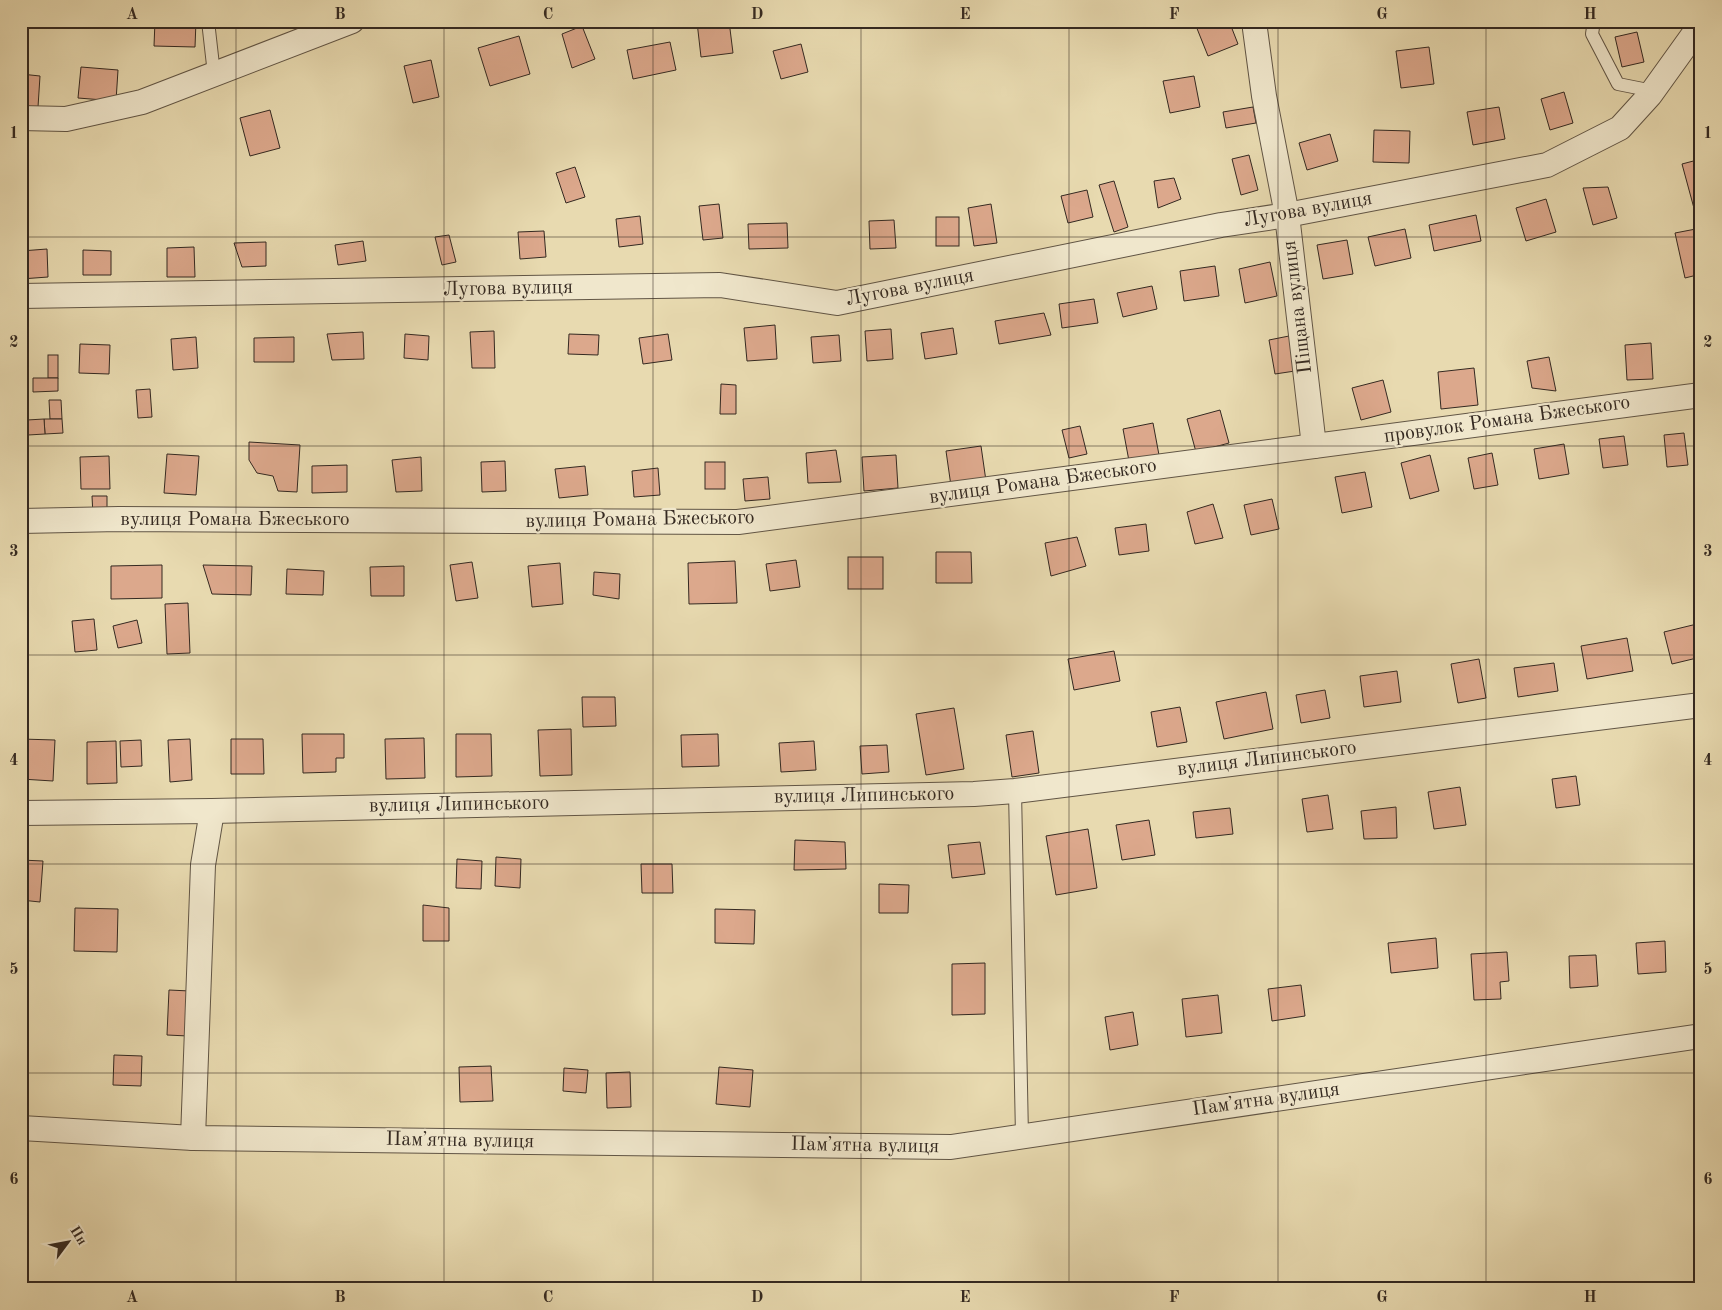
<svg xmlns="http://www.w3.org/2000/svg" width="1722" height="1310" font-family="'Old Standard TT',serif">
  <rect width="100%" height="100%" fill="#e8dab0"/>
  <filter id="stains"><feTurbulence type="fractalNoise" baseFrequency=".004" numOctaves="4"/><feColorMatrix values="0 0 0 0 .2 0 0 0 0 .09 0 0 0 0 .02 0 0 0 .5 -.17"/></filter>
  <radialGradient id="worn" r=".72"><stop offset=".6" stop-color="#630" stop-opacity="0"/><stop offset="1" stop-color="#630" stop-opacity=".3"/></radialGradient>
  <g fill="#dca88c" stroke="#342921">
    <path d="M155,21H196L195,47L154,46Z"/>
    <path d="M729,21L733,53L701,57L697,22Z"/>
    <path d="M1194,21H1229L1238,44L1208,56Z"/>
    <path d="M582,26L595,59L572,68L562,34Z"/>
    <path d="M1637,32L1644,62L1622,67L1615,37Z"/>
    <path d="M519,36L530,74L490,86L478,48Z"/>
    <path d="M670,42L676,70L633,79L627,50Z"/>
    <path d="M801,44L808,72L781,79L773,51Z"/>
    <path d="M1429,47L1434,84L1401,88L1396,51Z"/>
    <path d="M431,60L439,97L413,103L404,66Z"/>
    <path d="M81,67L118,70L116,101L78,98Z"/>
    <path d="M21,74L40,76L38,107L21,106Z"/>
    <path d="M1194,76L1200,107L1170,113L1163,81Z"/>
    <path d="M1564,92L1573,123L1550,130L1541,99Z"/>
    <path d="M1253,107L1256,123L1226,128L1223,112Z"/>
    <path d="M1499,107L1505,139L1473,145L1467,112Z"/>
    <path d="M270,110L280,148L250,156L240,118Z"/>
    <path d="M1374,130L1410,131L1409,163L1373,162Z"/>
    <path d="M1330,134L1338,161L1307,170L1299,143Z"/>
    <path d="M1249,155L1258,190L1241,195L1232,159Z"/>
    <path d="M1701,159V210L1695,212L1682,164Z"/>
    <path d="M575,167L585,197L566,203L556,173Z"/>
    <path d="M1174,178L1181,199L1158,208L1154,181Z"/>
    <path d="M1114,181L1128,227L1114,232L1099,185Z"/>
    <path d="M1608,187L1617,218L1593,225L1583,188Z"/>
    <path d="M1087,190L1093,217L1068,223L1061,196Z"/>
    <path d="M1546,199L1556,232L1526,241L1516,208Z"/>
    <path d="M719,204L723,238L703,240L699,206Z"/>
    <path d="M991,204L997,243L974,246L968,208Z"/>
    <path d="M1476,215L1481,241L1434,251L1429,225Z"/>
    <path d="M640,216L643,244L619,247L616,219Z"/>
    <rect x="936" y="217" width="23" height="29"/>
    <path d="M894,220L896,248L870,249L869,221Z"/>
    <path d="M787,223L788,248L749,249L748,224Z"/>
    <path d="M1701,228V274L1685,278L1675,233Z"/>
    <path d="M1405,229L1411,258L1375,266L1368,237Z"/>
    <path d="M544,231L546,257L520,259L518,232Z"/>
    <path d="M449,235L456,262L442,265L435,237Z"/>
    <path d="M1347,240L1353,274L1323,279L1317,245Z"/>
    <path d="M363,241L366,261L338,265L335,245Z"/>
    <path d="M266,242V266L242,267L234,243Z"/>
    <path d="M194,247L195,277H167V248Z"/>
    <path d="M47,249L48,277L21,279V251Z"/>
    <path d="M83,250L111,251V275H83Z"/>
    <path d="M1270,262L1277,296L1245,303L1239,269Z"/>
    <path d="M1215,266L1219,296L1184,301L1180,271Z"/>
    <path d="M1152,286L1157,309L1123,317L1117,293Z"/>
    <path d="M1094,299L1098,323L1062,328L1059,304Z"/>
    <path d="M1044,313L1051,335L999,344L995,321Z"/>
    <path d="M775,325L777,359L747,361L744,328Z"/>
    <path d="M953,328L957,354L925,359L921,333Z"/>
    <path d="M891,329L893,359L867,361L865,331Z"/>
    <path d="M494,331L495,368H472L470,332Z"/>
    <path d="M363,332L364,359L332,360L327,334Z"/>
    <path d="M405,334L429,336L428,360L404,358Z"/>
    <path d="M569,334L599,335L598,355L568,354Z"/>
    <path d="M668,334L672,360L643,364L639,338Z"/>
    <path d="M839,335L841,361L813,363L811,337Z"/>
    <path d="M1289,336L1295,371L1275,374L1269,340Z"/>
    <path d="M196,337L198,368L173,370L171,339Z"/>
    <path d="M294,337V362H254V338Z"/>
    <path d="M1651,343L1653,379L1627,380L1625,345Z"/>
    <path d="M80,344L110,345L109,374L79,373Z"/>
    <rect x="48" y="355" width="10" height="23"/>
    <path d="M1549,357L1556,391L1532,388L1527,361Z"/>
    <path d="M1474,368L1478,405L1441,409L1438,372Z"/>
    <path d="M33,378H58V391L33,392Z"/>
    <path d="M1383,380L1391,412L1361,420L1352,388Z"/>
    <path d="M721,384L736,385V414H720Z"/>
    <path d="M150,389L152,417L138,418L136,390Z"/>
    <path d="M49,400H61L62,419H50Z"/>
    <path d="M1220,410L1229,443L1196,452L1187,419Z"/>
    <path d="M44,419H62L63,433L45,434Z"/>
    <path d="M44,419L45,434L28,435L27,420Z"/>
    <path d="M1153,423L1159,455L1129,461L1123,429Z"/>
    <path d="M1080,426L1087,454L1069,458L1062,430Z"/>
    <path d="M1684,433L1688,465L1667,467L1664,435Z"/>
    <path d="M1624,436L1628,465L1603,468L1599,439Z"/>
    <path d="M249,442L300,445L297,492L278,491L273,476L257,473L249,460Z"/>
    <path d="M1564,444L1569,474L1539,479L1534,449Z"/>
    <path d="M981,446L986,481L951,486L946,451Z"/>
    <path d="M836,450L841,482L808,483L806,453Z"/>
    <path d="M1492,453L1498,485L1474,489L1468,458Z"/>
    <path d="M167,454L199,456L196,495L164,493Z"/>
    <path d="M896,455L898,488L864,491L862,457Z"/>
    <path d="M1430,455L1439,491L1410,499L1401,463Z"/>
    <path d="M109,456L110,489H81L80,457Z"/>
    <path d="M421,457L422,491L396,492L392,460Z"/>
    <path d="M505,461L506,491L482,492L481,462Z"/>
    <rect x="705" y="462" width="20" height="27"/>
    <path d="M347,465V492L312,493V466Z"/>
    <path d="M585,466L588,495L559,498L555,469Z"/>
    <path d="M658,468L660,495L634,497L632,471Z"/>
    <path d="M1365,472L1372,507L1342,513L1335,477Z"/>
    <path d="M768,477L770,499L745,501L743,479Z"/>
    <path d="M92,496H107V516H93Z"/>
    <path d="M1272,499L1279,529L1251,535L1244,505Z"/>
    <path d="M1213,504L1223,538L1195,544L1187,512Z"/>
    <path d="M1146,524L1149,551L1119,555L1115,528Z"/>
    <path d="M1077,537L1086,566L1051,576L1045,543Z"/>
    <path d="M936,552H971L972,583H936Z"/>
    <rect x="848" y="557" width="35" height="32"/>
    <path d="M796,560L800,587L770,591L766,564Z"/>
    <path d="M735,561L737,603L689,604L688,563Z"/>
    <path d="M472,562L478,598L456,601L450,565Z"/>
    <path d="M560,563L563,604L532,607L528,566Z"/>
    <path d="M162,565V598L111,599V566Z"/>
    <path d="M203,565L252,566L251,595L212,594Z"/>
    <path d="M404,566V596H371L370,567Z"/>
    <path d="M287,569L324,571L323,595L286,594Z"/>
    <path d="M594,572L620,574L619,599L593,595Z"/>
    <path d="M188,603L190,653L167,654L165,604Z"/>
    <path d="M94,619L97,650L75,652L72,621Z"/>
    <path d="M137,620L142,643L118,648L113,626Z"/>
    <path d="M1701,623V657L1672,664L1664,632Z"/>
    <path d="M1627,638L1633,671L1587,679L1581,646Z"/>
    <path d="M1114,651L1120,681L1074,690L1068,659Z"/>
    <path d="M1479,659L1486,698L1458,703L1451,664Z"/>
    <path d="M1554,663L1558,691L1518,697L1514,668Z"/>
    <path d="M1397,671L1401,702L1364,707L1360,676Z"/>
    <path d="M1325,690L1330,718L1301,723L1296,695Z"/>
    <path d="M1266,692L1273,729L1224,739L1216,702Z"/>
    <path d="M582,697H615L616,726L583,727Z"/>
    <path d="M1180,707L1187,742L1157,747L1151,712Z"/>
    <path d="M954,708L964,769L926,775L916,714Z"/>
    <path d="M571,729L572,775L540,776L538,730Z"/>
    <path d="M1033,731L1039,773L1012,777L1006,735Z"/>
    <path d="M302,734H344V758H336V772L303,773Z"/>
    <path d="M456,734H491L492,776L456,777Z"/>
    <path d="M718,734L719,766L682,767L681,735Z"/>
    <path d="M424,738L425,778L386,779L385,739Z"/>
    <path d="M21,739L55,740L53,781L21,779Z"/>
    <path d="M190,739L192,780L170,782L168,740Z"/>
    <path d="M231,739H263L264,774H231Z"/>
    <path d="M141,740L142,766L121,767L120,741Z"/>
    <path d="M116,741L117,783L87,784V742Z"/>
    <path d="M814,741L816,770L781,772L779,743Z"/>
    <path d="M887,745L889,772L862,774L860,746Z"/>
    <path d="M1576,776L1580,805L1556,808L1552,779Z"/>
    <path d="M1460,787L1466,825L1434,829L1428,792Z"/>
    <path d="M1328,795L1333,829L1307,832L1302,799Z"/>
    <path d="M1396,807L1397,838L1364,839L1361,811Z"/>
    <path d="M1230,808L1233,834L1196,838L1193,812Z"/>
    <path d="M1149,820L1155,855L1122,860L1116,825Z"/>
    <path d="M1088,829L1097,888L1056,895L1046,836Z"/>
    <path d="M795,840L845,842L846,869L794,870Z"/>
    <path d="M980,842L985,874L952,878L948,845Z"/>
    <path d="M496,857L521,859L520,888L495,886Z"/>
    <path d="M457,859L482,861L481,889L456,888Z"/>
    <path d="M21,860L43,861L40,902L21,900Z"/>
    <path d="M641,864H672L673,893H642Z"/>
    <path d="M879,884L909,885L908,913H879Z"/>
    <path d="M423,905L449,908V941H423Z"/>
    <path d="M75,908L118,909L117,952L74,951Z"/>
    <path d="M715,909L755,910L754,944L715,943Z"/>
    <path d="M1436,938L1438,968L1391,973L1388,943Z"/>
    <path d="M1665,941L1666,972L1638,974L1636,943Z"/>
    <path d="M1507,952L1509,981L1500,982L1501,999L1474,1000L1471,954Z"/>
    <path d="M1596,955L1598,986L1570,988L1569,956Z"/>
    <path d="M985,963V1014L952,1015V964Z"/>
    <path d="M1301,985L1305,1016L1272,1021L1268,989Z"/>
    <path d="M169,990L190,991L188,1036L167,1035Z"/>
    <path d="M1218,995L1222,1033L1186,1037L1182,999Z"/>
    <path d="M1133,1012L1138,1045L1110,1050L1105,1017Z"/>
    <path d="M114,1055L142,1056L141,1086L113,1085Z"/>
    <path d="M491,1066L493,1101L460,1102L459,1067Z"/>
    <path d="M719,1067L753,1070L750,1107L716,1104Z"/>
    <path d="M564,1068L588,1070L586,1093L563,1091Z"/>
    <path d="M630,1072L631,1107L607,1108L606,1073Z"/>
  </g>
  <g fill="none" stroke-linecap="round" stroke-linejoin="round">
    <g stroke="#615545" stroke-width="14">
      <g id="lane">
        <path d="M208,21L214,74"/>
        <path d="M1594,21L1592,34L1618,84L1653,91"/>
        <path d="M1015,791L1022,1136"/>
      </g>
    </g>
    <g stroke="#615545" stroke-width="26">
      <g id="street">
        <path d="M1256,21L1255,29L1264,96L1287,215L1314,446"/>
        <path d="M21,118L66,119L142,102L352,21"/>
        <path d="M21,296L720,285L837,303L1221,225L1287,215L1547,165L1620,128L1650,95L1701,24"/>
        <path d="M21,521L119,519L738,522L1701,395"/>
        <path d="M21,813L212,811L974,794L1015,791L1701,705"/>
        <path d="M21,1128L193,1138L951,1147L1701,1036"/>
        <path d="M193,1138L203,865L212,811"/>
      </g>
    </g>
    <use href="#lane" stroke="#f0e7cc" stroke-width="12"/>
    <use href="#street" stroke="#f0e7cc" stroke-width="24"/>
  </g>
  <path fill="none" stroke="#342921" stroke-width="1" stroke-opacity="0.55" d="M236,21V1289M444,21V1289M653,21V1289M861,21V1289M1069,21V1289M1278,21V1289M1486,21V1289M21,237H1701M21,446H1701M21,655H1701M21,864H1701M21,1073H1701"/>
  <g text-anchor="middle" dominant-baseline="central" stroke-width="4.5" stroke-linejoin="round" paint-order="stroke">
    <g font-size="20" fill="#342921" stroke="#f0e7cc">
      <text transform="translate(1308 210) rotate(-10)">Лугова вулиця</text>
      <text transform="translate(910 288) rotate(-11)">Лугова вулиця</text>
      <text transform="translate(508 289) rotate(-1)">Лугова вулиця</text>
      <text transform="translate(1298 307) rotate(-97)">Піщана вулиця</text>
      <text transform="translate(1507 420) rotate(-8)">провулок Романа Бжеського</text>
      <text transform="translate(1043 482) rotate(-8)">вулиця Романа Бжеського</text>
      <text x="235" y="520">вулиця Романа Бжеського</text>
      <text transform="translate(640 520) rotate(-1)">вулиця Романа Бжеського</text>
      <text transform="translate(1267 759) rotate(-7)">вулиця Липинського</text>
      <text transform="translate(864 796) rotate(-1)">вулиця Липинського</text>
      <text transform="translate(459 805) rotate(-1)">вулиця Липинського</text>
      <text transform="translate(1266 1100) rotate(-8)">Памʼятна вулиця</text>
      <text transform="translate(460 1141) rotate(1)">Памʼятна вулиця</text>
      <text transform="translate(865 1146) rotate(1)">Памʼятна вулиця</text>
    </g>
  </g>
  <rect width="1722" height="1310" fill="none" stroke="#e8dab0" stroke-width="55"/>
  <g transform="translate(68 1242) rotate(58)" stroke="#f0e7cc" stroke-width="4" paint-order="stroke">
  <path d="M0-4L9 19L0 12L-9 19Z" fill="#342921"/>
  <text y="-8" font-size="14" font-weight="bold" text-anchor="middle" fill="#342921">Пн</text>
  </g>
  <rect x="28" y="28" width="1666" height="1254" fill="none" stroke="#342921" stroke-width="2"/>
  <g font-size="16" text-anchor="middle" font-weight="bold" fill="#342921">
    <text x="132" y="19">A</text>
    <text x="340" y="19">B</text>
    <text x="548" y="19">C</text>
    <text x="757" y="19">D</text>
    <text x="965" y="19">E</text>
    <text x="1174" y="19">F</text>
    <text x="1382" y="19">G</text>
    <text x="1590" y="19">H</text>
    <text x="14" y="138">1</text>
    <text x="1708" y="138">1</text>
    <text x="14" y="347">2</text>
    <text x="1708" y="347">2</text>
    <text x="14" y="556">3</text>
    <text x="1708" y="556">3</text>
    <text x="14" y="765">4</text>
    <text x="1708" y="765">4</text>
    <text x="14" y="974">5</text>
    <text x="1708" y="974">5</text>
    <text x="14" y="1184">6</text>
    <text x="1708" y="1184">6</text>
    <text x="132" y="1302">A</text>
    <text x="340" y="1302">B</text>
    <text x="548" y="1302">C</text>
    <text x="757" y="1302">D</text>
    <text x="965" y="1302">E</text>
    <text x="1174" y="1302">F</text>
    <text x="1382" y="1302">G</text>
    <text x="1590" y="1302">H</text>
  </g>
  <rect width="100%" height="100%" filter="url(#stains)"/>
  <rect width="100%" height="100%" fill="url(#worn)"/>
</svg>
